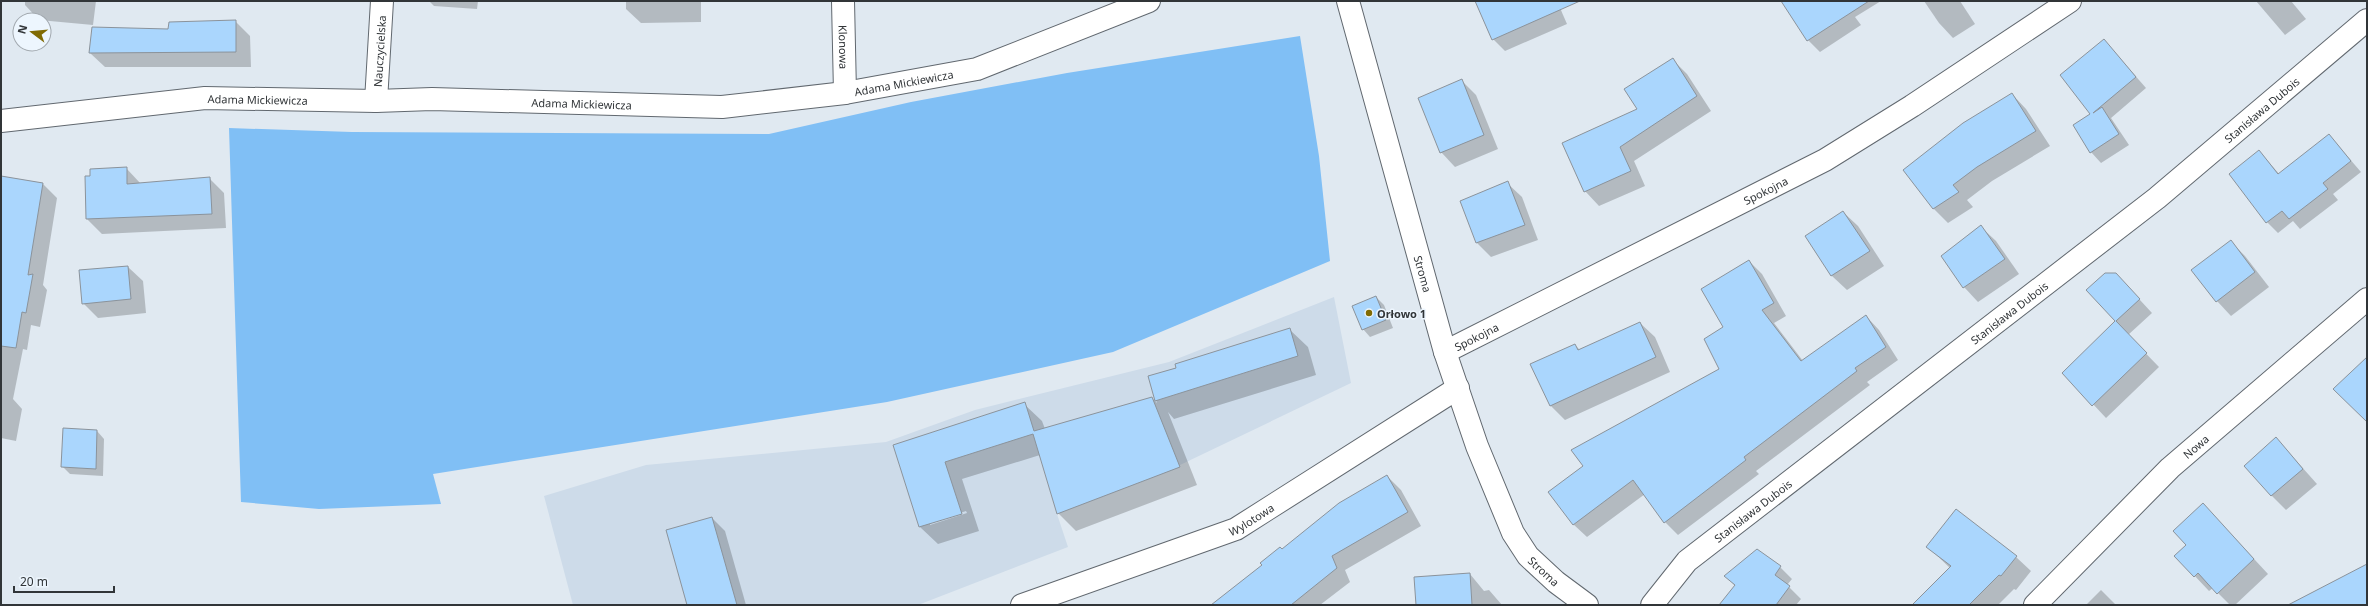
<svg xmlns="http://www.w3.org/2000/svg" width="2368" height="606" font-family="'Noto Sans',sans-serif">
  <rect width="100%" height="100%" fill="#e0e9f1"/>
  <path fill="#cddbe9" d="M1334,297L1351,383L1180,465L1057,514L1068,547L918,605H573L544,496L646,465L886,442L975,410L1169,362Z"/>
  <path fill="#80bff5" d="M1300,36L1319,156L1330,261L1113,352L887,402L433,474L441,504L319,509L241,502L229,128L352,132L769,134L911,102L1067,73Z"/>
  <g fill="#0003" fill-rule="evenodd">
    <path d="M25,1H96L93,25L39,20L25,5Z"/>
    <path d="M429,1H478L477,9L434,6Z"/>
    <path d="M626,1H701V22L641,23L626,9Z"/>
    <path d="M1476,1H1557L1567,24L1505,51L1493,39Z"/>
    <path d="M1795,1H1881L1855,17L1861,25L1820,52L1808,40Z"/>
    <path d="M1924,1H1960L1975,24L1953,38L1939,23Z"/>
    <path d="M2256,1H2291L2306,19L2285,35Z"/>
    <path d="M235,21L250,36L251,67H105L90,53L169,30Z"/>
    <path d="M2104,40L2146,88L2111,118L2129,145L2101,163L2091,152L2092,115Z"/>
    <path d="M1672,59L1687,74L1711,111L1634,161L1645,186L1599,206L1585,191Z"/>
    <path d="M1462,81L1476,95L1498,149L1455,167L1441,152Z"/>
    <path d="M2012,94L2026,109L2050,146L1992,181L1967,200L1973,207L1948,223L1934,209L1905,170Z"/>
    <path d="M2329,135L2361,172L2333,194L2338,200L2300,229L2293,221L2278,233L2267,222L2259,151L2280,175Z"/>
    <path d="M126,168L141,184L209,178L224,193L226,228L102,234L87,219L91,177Z"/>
    <path d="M1,177L42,183L57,198L43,285L47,290L40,327L31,325L27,350L23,349L13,399L22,409L16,441L1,438Z"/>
    <path d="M1507,183L1522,197L1538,240L1491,257L1477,243L1461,202Z"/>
    <path d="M1843,212L1858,226L1884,266L1847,290L1832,276L1806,237Z"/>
    <path d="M1981,227L1996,241L2019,274L1978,302L1964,287Z"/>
    <path d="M2231,242L2245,256L2269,287L2231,316L2217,301Z"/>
    <path d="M1749,261L1762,274L1786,316L1774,323L1803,361L1866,316L1879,330L1898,360L1867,382L1870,385L1756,471L1759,474L1678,535L1665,522L1645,494L1587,537L1573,524L1721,369L1725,328Z"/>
    <path d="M128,267L143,281L146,313L98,318L83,303Z"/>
    <path d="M2128,287L2152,313L2128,335L2159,367L2106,418L2064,373L2117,321L2088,290Z"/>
    <path d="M1376,297L1384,305L1393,328L1370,337L1363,329Z"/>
    <path d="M1640,323L1655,337L1670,372L1565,420L1550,405L1575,345L1580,350Z"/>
    <path d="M1289,329L1308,347L1316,375L1174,419L1168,412L1197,485L1076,531L1058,513L1040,455L962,479L979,531L938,544L920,527L894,446L1024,404L1042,421L1045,429L1152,398L1157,403L1149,377ZM966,511L967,513L930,525V523Z"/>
    <path d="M97,431L104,439L103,476L70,474L62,466Z"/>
    <path d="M2276,438L2317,484L2286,510L2271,495Z"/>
    <path d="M1387,476L1401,490L1421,526L1345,570L1350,582L1320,605H1213L1282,550Z"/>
    <path d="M712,518L725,531L746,605H688Z"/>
    <path d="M2217,519L2268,574L2235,605H2230L2213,588L2209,591L2176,556Z"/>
    <path d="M1928,547L2016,557L2031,571L2016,590L2014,589L1998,605H1925L1950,568Z"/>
    <path d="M1780,567L1792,579L1787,585L1801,599L1796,605H1721L1735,586L1726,576Z"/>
    <path d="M1470,574L1484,591L1489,590L1502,605H1417Z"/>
    <path d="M2101,590L2116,605H2086Z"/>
  </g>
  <g fill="#aad6fd" stroke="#8b939b">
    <path d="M1475,1H1580L1492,40Z"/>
    <path d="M1781,1H1869L1807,41Z"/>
    <path d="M236,20V52L89,53L92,27L168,29L169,22Z"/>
    <path d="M2104,39L2136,77L2093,113L2102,107L2119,134L2090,153L2073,125L2090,114L2060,75Z"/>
    <path d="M1673,58L1697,96L1620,147L1631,171L1584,192L1562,143L1637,109L1624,89Z"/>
    <path d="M1462,79L1484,135L1440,153L1418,98Z"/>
    <path d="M2012,93L2036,131L1977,167L1953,185L1959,192L1933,209L1903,170L1963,123Z"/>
    <path d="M2329,134L2351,161L2323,183L2328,189L2289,219L2282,211L2266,223L2229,174L2259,150L2278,174Z"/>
    <path d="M127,167V184L210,177L212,214L86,219L85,176H90V169Z"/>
    <path d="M1,176L43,183L28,275L33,274L26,313L22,312L16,348L1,346Z"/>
    <path d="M1508,181L1525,225L1476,243L1460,201Z"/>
    <path d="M1843,211L1870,251L1831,276L1805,236Z"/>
    <path d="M1981,225L2005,259L1963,288L1941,256Z"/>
    <path d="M2231,240L2255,272L2216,302L2191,270Z"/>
    <path d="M1749,260L1774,303L1762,310L1801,361L1866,315L1886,347L1855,368L1857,371L1744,457L1746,460L1664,523L1633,480L1573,525L1548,492L1583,466L1571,450L1719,369L1704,339L1723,327L1701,289Z"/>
    <path d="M128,266L131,299L82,304L79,270Z"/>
    <path d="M2105,273H2116L2140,299L2116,321L2147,353L2092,406L2062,373L2115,321L2086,290Z"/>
    <path d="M1376,296L1386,320L1362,330L1352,306Z"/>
    <path d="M1640,322L1656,357L1550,406L1530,364L1575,344L1578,350Z"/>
    <path d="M1290,328L1298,356L1155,401L1148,376L1176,368L1175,364Z"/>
    <path d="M2367,357V422L2333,389Z"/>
    <path d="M1152,397L1180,467L1057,514L1033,434L945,462L962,514L919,527L893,445L1025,402L1034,431Z"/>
    <path d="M63,428L97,430L96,469L61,467Z"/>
    <path d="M2276,437L2303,469L2271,496L2244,466Z"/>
    <path d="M1387,475L1408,512L1332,556L1337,568L1291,605H1211L1262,565L1260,563L1280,547L1282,549L1339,503Z"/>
    <path d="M2203,503L2254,559L2217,594L2198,573L2194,577L2174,556L2186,545L2173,531Z"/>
    <path d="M1956,509L2017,556L2001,576L1999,575L1969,605H1912L1951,566L1926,547Z"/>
    <path d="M712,517L737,605H687L666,530Z"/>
    <path d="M1757,549L1781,566L1775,575L1790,586L1776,605H1719L1735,585L1724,576Z"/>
    <path d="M2367,564V605H2288Z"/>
    <path d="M1470,573L1472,605H1416L1414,577Z"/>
  </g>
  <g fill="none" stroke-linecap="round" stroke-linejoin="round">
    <g stroke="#61686f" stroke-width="24">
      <g id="minor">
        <path id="s1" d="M843,1L845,93"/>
        <path id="s2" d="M1348,1L1445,352L1477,446L1513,533L1528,556L1556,582L1587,605"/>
        <path id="s3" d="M376,101L382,1"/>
        <path id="s4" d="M1,121L205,98L376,101L432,99L722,107L845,93L977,69L1149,1"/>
        <path id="s5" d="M1445,352L1825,160L1912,106L2070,1"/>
        <path id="s6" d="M1022,605L1236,529L1458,388"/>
        <path id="s7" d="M1652,605L1687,561L2157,198L2367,20"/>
        <path id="s8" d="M2035,605L2170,468L2367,299"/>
      </g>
    </g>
    <use href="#minor" stroke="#fff" stroke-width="22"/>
  </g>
  <circle fill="#806b04" stroke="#edf6fe" stroke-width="1.5" cx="1369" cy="313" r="4"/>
  <g text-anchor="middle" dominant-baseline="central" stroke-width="3" stroke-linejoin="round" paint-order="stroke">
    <g font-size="11" fill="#313538" stroke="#edf6fe">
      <text stroke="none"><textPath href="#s1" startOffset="46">Klonowa</textPath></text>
      <text stroke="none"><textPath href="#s3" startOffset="50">Nauczycielska</textPath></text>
      <text stroke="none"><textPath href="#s4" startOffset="906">Adama Mickiewicza</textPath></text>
      <text stroke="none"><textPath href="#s4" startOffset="258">Adama Mickiewicza</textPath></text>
      <text stroke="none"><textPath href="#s4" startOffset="582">Adama Mickiewicza</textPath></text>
      <text stroke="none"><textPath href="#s7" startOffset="787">Stanisława Dubois</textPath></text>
      <text stroke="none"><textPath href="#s5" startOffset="359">Spokojna</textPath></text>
      <text stroke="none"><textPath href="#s2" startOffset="283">Stroma</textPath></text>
      <text stroke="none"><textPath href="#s7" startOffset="463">Stanisława Dubois</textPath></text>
      <text stroke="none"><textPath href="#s5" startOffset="35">Spokojna</textPath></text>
      <text stroke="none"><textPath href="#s8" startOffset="226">Nowa</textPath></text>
      <text stroke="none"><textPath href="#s7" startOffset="139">Stanisława Dubois</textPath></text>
      <text stroke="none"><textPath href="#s6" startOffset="245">Wylotowa</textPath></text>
      <text stroke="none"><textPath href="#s2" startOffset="607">Stroma</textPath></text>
    </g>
    <g font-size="11" font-weight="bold" fill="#313538" stroke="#edf6fe" text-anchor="start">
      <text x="1377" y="313">Orłowo 1</text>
    </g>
  </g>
  <rect width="2368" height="606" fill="none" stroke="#313538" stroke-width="4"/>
  <g transform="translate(32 32) rotate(286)"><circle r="19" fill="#edf6fe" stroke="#a2a9af"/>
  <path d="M0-3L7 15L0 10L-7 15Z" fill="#806b04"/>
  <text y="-6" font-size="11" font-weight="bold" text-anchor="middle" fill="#313538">N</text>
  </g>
  <path d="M14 586v6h100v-6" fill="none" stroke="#313538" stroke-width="2"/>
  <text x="20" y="586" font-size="12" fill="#313538" stroke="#edf6fe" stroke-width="3" paint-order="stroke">20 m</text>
</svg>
